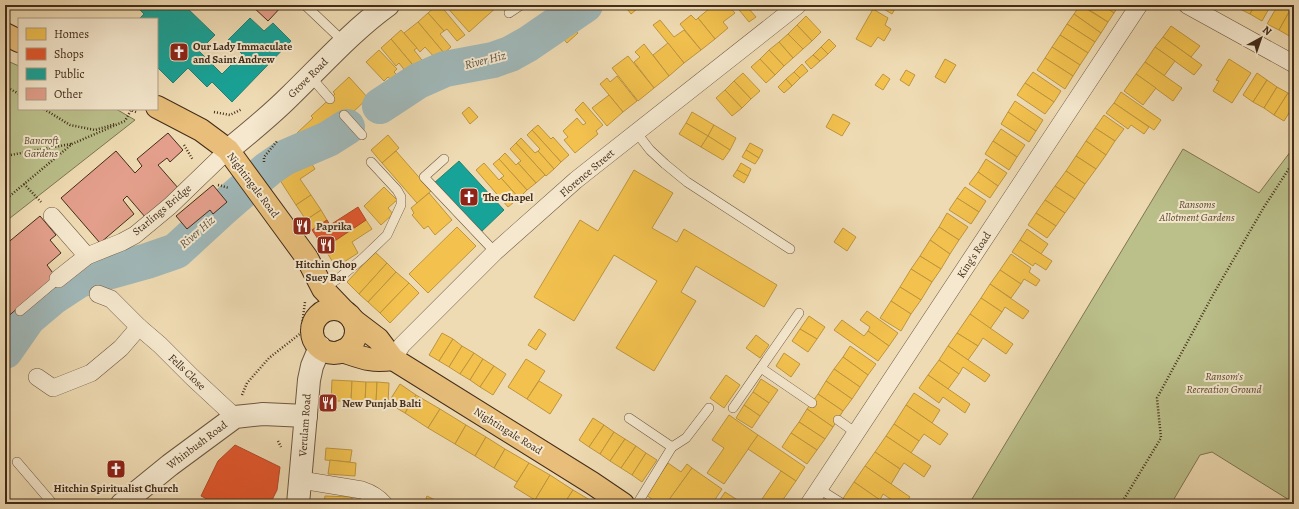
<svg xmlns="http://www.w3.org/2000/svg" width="1299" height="509" font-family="Alegreya,serif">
  <rect width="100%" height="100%" fill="#efdbb3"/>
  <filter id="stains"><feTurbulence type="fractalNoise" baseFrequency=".005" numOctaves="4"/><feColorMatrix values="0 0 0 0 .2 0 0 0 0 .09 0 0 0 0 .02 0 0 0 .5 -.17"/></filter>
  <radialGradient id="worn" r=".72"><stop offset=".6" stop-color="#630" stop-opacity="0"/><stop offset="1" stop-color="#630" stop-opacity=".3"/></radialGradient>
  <g fill="#bbc08b" stroke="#7f7652">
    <path d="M5,60L19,66V109H116L135,120L5,222Z"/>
    <path d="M1294,147V503L1212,452L1200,455L1171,504H969L1183,149L1259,193Z"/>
  </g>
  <g fill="#f2c14e" stroke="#be953e">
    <path d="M437,5H440L465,35L457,41L447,29L444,31L428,13Z"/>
    <path d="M445,5H499L469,32Z"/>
    <path d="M624,5H634L637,9L631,14Z"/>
    <path d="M707,5H728L735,13L723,22L728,28L715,39L698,18L710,8Z"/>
    <path d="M735,5H756L750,10L756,17L749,22Z"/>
    <path d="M877,5H897L892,14Z"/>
    <path d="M1080,5L1108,22L1101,33L1074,14Z"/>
    <path d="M1082,5H1103L1114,13L1108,22Z"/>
    <path d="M1103,5H1119L1114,13Z"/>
    <path d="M1240,5H1255L1250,14L1238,8Z"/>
    <path d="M1255,5H1271L1262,21L1250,14Z"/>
    <path d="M1278,5H1293L1279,30L1267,24Z"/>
    <path d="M1293,5H1294V32L1291,37L1279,30Z"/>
    <path d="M873,9L888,18L885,25L891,29L884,41L878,37L871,47L856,39Z"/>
    <path d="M428,13L444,31L440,34L451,47L444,53L418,22Z"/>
    <path d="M1074,14L1101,33L1095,42L1067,24Z"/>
    <path d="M691,15L696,20L698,18L715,39L701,50L680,24Z"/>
    <path d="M806,16L821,32L812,41L797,25Z"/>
    <path d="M660,20L674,37L684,30L701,50L684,63L653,25Z"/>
    <path d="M567,21L578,33L567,43L556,31Z"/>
    <path d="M418,22L444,53L436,59L425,47L420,52L404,33Z"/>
    <path d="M1067,24L1095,42L1088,53L1060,35Z"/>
    <path d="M797,25L812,41L803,49L788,34Z"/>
    <path d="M1171,26L1200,46L1191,57L1163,37Z"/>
    <path d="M401,30L417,48L414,50L425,64L417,70L391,39Z"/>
    <path d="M788,34L803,49L793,58L779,42Z"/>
    <path d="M1060,35L1088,53L1080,65L1052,47Z"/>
    <path d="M1163,37L1202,65L1194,75L1155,47Z"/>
    <path d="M391,39L417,70L410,77L399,63L396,66L381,48Z"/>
    <path d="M829,39L836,46L828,54L821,47Z"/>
    <path d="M779,42L793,58L784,66L769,50Z"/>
    <path d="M668,43L684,63L669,76L653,55Z"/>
    <path d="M644,44L669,76L654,88L634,62L640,57L635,52Z"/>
    <path d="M821,47L828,54L820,61L813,55Z"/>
    <path d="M1052,47L1080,65L1073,76L1045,58Z"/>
    <path d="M1155,47L1175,61L1164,76L1145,62Z"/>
    <path d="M379,50L397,69L394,72L399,77L394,82L388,77L384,81L366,62Z"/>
    <path d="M769,50L784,66L775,75L760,59Z"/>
    <path d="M813,55L820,61L811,69L805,62Z"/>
    <path d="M628,56L654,88L638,101L612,68Z"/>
    <path d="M1045,58L1073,76L1065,89L1037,70Z"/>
    <path d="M760,59L775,75L766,83L751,67Z"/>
    <path d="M945,59L956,65L945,83L935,77Z"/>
    <path d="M1229,59L1251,73L1232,103L1213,91L1219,81L1216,80Z"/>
    <path d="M1145,62L1182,88L1173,101L1136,74Z"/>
    <path d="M802,64L808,71L800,78L794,72Z"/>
    <path d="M906,70L915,75L909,86L900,80Z"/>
    <path d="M794,72L800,78L792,86L786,79Z"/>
    <path d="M1033,72L1061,91L1054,102L1025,83Z"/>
    <path d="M743,73L760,91L751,99L734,81Z"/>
    <path d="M1257,73L1267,80L1253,102L1243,95Z"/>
    <path d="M883,74L890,79L883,90L875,85Z"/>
    <path d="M1136,74L1156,88L1143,105L1124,91Z"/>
    <path d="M617,76L637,101L623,112L600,84L607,78L610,82Z"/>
    <path d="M349,77L368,98L352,113L349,110L325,131L322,128L305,143L297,133L313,118L311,116L335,94L333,92Z"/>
    <path d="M786,79L792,86L784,93L778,87Z"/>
    <path d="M1267,80L1277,87L1264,108L1253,102Z"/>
    <path d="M734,81L751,99L742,108L725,90Z"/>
    <path d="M1025,83L1054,102L1045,114L1017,95Z"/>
    <path d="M1277,87L1288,93L1274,115L1264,108Z"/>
    <path d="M725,90L742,108L732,116L716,98Z"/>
    <path d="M1121,92L1161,120L1154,130L1114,103Z"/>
    <path d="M1288,93L1294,97V105L1284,121L1274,115Z"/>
    <path d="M609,95L623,112L607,126L592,108Z"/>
    <path d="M1015,101L1043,120L1036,131L1008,112Z"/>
    <path d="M583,102L603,125L596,131L598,134L575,153L564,140L568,137L563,131L577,118L583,125L586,123L575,110Z"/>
    <path d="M1114,103L1149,127L1144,134L1131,125L1128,129L1106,113Z"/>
    <path d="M469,107L478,117L470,124L462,113Z"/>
    <path d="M692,112L714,125L708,136L686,123Z"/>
    <path d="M1008,112L1036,131L1029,142L1001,124Z"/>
    <path d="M833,114L850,123L842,136L826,127Z"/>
    <path d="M1104,115L1124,129L1115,141L1095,128Z"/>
    <path d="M686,123L708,136L701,147L679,134Z"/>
    <path d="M538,125L551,139L553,137L569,155L561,162L532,130Z"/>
    <path d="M714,125L736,138L730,150L708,136Z"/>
    <path d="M1095,128L1115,141L1106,155L1086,141Z"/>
    <path d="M1001,129L1025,145L1017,157L993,141Z"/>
    <path d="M532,130L561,162L554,169L538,151L540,149L527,135Z"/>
    <path d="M388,135L399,148L382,163L371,150Z"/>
    <path d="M708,136L730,150L723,160L701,147Z"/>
    <path d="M521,138L535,153L538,151L554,169L546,176L516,143Z"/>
    <path d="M993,141L1017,157L1009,170L985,154Z"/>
    <path d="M1086,141L1106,155L1096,169L1076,156Z"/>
    <path d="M516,143L545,175L536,183L518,163L521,161L510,149Z"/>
    <path d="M750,143L763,150L759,158L746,150Z"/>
    <path d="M746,150L759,158L755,164L742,157Z"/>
    <path d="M396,151L431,191L417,203L382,163Z"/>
    <path d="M505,153L516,165L518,163L536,183L527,190L499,159Z"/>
    <path d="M306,155L315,169L300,179L311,195L296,205L276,174Z"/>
    <path d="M1076,156L1096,169L1085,184L1066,171Z"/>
    <path d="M499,159L527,190L519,198L501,178L504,176L493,164Z"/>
    <path d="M986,159L1007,173L998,186L978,172Z"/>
    <path d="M484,163L499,180L501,178L519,198L508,207L476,170Z"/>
    <path d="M741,163L751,169L748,176L737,170Z"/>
    <path d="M634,170L673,193L652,228L677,242L684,229L777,285L764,307L696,266L681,292L696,301L654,371L616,348L657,281L614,255L574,321L534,297L580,220L598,231Z"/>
    <path d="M737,170L748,176L744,183L733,176Z"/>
    <path d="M1066,171L1085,184L1075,199L1055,186Z"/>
    <path d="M978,172L998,186L990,198L969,184Z"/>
    <path d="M1055,186L1075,199L1065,213L1045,200Z"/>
    <path d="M384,187L397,200L388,208L393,214L381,225L364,206Z"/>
    <path d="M965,187L986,201L979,212L957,198Z"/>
    <path d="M429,193L452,220L435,235L428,226L424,229L412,215L414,213L411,208Z"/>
    <path d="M311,195L321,210L306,220L296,205Z"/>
    <path d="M957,198L979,212L971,224L949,210Z"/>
    <path d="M1045,200L1065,213L1056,226L1036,213Z"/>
    <path d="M321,210L327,220L312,230L306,220Z"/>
    <path d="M947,213L968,227L959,240L939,227Z"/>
    <path d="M1036,213L1056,226L1047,238L1028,225Z"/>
    <path d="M366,220L372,229L352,242L358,253L336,267L324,248Z"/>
    <path d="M457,227L476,246L428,293L409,274Z"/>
    <path d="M939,227L959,240L950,254L930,240Z"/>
    <path d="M843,228L856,237L847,251L834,242Z"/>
    <path d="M1027,229L1048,244L1041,254L1020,240Z"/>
    <path d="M930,240L950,254L941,269L920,256Z"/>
    <path d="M1020,240L1052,261L1046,270L1035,263L1033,266L1012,252Z"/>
    <path d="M375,252L387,263L359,294L347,282Z"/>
    <path d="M1011,254L1031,268L1029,272L1040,280L1036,286L1024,279L1021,284L1000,270Z"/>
    <path d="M920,256L941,269L932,282L911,269Z"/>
    <path d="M387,263L396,272L368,302L359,294Z"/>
    <path d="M911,269L932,282L921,300L900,287Z"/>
    <path d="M1000,270L1021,284L1011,298L990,284Z"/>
    <path d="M396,272L409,283L380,313L368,302Z"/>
    <path d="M409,283L419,293L390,323L380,313Z"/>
    <path d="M990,284L1029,311L1023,319L1005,307L1002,312L981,298Z"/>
    <path d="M900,287L921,300L911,314L891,301Z"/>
    <path d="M981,298L1002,312L990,329L970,314Z"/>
    <path d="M891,301L911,314L901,331L880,318Z"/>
    <path d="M867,311L898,333L889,346L868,331L870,327L860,320Z"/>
    <path d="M970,314L1013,344L1006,354L983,338L978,346L957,333Z"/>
    <path d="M809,316L825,327L817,339L800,329Z"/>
    <path d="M842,320L864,336L868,331L889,346L878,361L834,330Z"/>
    <path d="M539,329L546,334L536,350L528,345Z"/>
    <path d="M800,329L817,339L808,352L792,341Z"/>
    <path d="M442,333L453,339L439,361L429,355Z"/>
    <path d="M957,333L978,346L968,360L948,346Z"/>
    <path d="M756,335L769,345L760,358L746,348Z"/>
    <path d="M453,339L462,346L449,367L439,361Z"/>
    <path d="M462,346L474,353L460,374L449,367Z"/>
    <path d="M850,346L876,364L868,375L843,357Z"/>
    <path d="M948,346L990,375L985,382L963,367L959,374L939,360Z"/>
    <path d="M474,353L483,359L470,380L460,374Z"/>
    <path d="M784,353L800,364L791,377L776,366Z"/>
    <path d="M843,357L868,375L860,387L834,369Z"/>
    <path d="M483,359L494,366L480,387L470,380Z"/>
    <path d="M526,359L545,371L527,399L508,387Z"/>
    <path d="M939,360L959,374L948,389L928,375Z"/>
    <path d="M494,366L506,374L493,395L480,387Z"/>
    <path d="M834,369L860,387L852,399L826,381Z"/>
    <path d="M726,375L740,385L724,408L710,398Z"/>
    <path d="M928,375L970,404L965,413L943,397L939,403L919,388Z"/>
    <path d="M761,379L778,390L769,403L753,392Z"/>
    <path d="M332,380L352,381L351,401H331Z"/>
    <path d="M352,381L366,382L365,402L351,401Z"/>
    <path d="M539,381L562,395L550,414L527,399Z"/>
    <path d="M826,381L852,399L843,411L818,394Z"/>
    <path d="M366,382H377L376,403L365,402Z"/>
    <path d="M377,382L389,383L388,403H376Z"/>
    <path d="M400,384L416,395L405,413L388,403Z"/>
    <path d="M753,392L769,403L760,416L744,405Z"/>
    <path d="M914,393L940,410L932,423L906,405Z"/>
    <path d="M818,394L843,411L833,427L807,409Z"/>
    <path d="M416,395L440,409L428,428L405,413Z"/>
    <path d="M744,405L760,416L752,428L736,418Z"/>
    <path d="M906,405L948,434L940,445L924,434L919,441L894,424Z"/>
    <path d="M440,409L466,425L455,444L428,428Z"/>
    <path d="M807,409L833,427L825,439L799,422Z"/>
    <path d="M729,415L758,435L724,484L707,473L724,448L712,440Z"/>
    <path d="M593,418L604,425L589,447L579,440Z"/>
    <path d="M799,422L825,439L817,450L791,433Z"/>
    <path d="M894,424L919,441L911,453L886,436Z"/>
    <path d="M466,425L486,437L475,456L455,444Z"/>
    <path d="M604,425L614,432L600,454L589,447Z"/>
    <path d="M614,432L625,439L610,461L600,454Z"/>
    <path d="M791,433L817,450L807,464L782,447Z"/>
    <path d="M758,435L805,467L796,481L748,449Z"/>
    <path d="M886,436L931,466L924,477L904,463L900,469L875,452Z"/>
    <path d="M486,437L505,449L494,468L475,456Z"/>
    <path d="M625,439L636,446L621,468L610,461Z"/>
    <path d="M636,446L646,453L632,475L621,468Z"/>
    <path d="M326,448L352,450L350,462L325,460Z"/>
    <path d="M505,449L529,463L517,482L494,468Z"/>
    <path d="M875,452L900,469L891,484L865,466Z"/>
    <path d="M646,453L657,460L642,482L632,475Z"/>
    <path d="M330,460L356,463L355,476L328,474Z"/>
    <path d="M529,463L550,475L535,500L514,487Z"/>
    <path d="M668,463L681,472L687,464L692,468L666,504H659L646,495Z"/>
    <path d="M865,466L910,497L905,504H898L883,494L880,500L854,482Z"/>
    <path d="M692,468L722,489L712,504H666Z"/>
    <path d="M781,471L796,481L780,504H763L760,502Z"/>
    <path d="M550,475L573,490L564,504H541L535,500Z"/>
    <path d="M854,482L880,500L877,504H849L842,500Z"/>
    <path d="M573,490L595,503V504H564Z"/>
    <path d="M725,492L736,499L733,504H717Z"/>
    <path d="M325,496L352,497V504H324Z"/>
    <path d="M427,496L443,504H424Z"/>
    <path d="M736,499L744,504H733Z"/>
  </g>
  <g fill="#e4572e" stroke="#b44a28">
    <path d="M358,207L366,220L324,248L312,230L327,220L330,225Z"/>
    <path d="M235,445L280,467L277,490L270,504H205L207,499L201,496L218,461Z"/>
  </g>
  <g fill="#17a398" stroke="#248072">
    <path d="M135,5H184L215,35L199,51L222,74L242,54L228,40L250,18L264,31L273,23L291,41L232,102L212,82L207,87L188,68L173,83L157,67V19H139L144,14Z"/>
    <path d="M459,161L504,210L480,233L434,183Z"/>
  </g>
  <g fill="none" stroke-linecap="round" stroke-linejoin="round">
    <g stroke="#a0b8b9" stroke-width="36">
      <path d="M380,106L418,81L445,69L493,60L510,54L528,44L585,5"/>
      <path d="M5,351L28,318L53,297L79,280L147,261L176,251L225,206L268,169L284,158L328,139L347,127"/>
    </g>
  </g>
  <g fill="#e39f8b" stroke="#432d1a">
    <path d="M251,5H283L268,21Z"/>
    <path d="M168,133L183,150L170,162L167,158L158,165L179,189L146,218L127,196L123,200L134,214L100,243L61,198L116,151L135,173L142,166L137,159Z"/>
    <path d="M213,185L227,202L213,214L210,210L187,229L176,216Z"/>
    <path d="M40,216L56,235L50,240L61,253L47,265L55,276L5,319V245Z"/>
  </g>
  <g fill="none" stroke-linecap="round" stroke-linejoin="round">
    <g stroke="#6e5840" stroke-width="10">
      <g id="service">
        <path d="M305,5L344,42"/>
        <path d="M509,13L521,5"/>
        <path d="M310,76L330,99"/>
        <path d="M344,115L362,135"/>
        <path d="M636,132L650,150L665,164L687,182L790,249"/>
        <path d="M444,159L424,177L495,252"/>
        <path d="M323,289L339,278L362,259L387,235L401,205V197L397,190L371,162"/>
        <path d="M20,311L58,279"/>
        <path d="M761,368L812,403"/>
        <path d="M733,408L799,313"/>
        <path d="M629,418L672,447"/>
        <path d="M838,420L856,433"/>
        <path d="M17,462L53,504"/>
        <path d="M819,489L843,504"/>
        <path d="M637,504L672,447L686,438L709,408"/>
      </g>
    </g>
    <g stroke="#6e5840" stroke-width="18">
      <g id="minor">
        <path d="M1187,5L1294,64"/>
        <path d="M52,216L87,256"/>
        <path d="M58,279L87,256L122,242L135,235L170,206L228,150"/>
        <path d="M98,294L111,299L139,327L160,345L192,377L235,417"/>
        <path d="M393,359L402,345L495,252L576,180L798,5"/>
        <path d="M37,377L53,388L91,373L121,348L139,327"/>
        <path d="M301,480L362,490C371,493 378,497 384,504"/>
        <path d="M809,504L1139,5"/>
      </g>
    </g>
    <g stroke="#6e5840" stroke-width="24">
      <g id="tertiary">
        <path d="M228,150C249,133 271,115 290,96C322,65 352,31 388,5"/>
        <path d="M122,504L170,465L235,417L263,414L306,416"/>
        <path d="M298,504L309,380L312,366L320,347"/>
      </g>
    </g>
    <g stroke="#432d1a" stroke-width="24">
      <g id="primary">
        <path d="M5,34L19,41"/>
        <path d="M157,107L201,130L228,150L307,258L323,289L344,311"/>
        <circle cx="334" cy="331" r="22"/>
        <path d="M353,320L378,339L393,359L592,483L623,504"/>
        <path d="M342,351C363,358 370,362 393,359"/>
      </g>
    </g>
    <g stroke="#432d1a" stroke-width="2.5" stroke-dasharray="1 2" stroke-linecap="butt">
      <path d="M5,86L19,94"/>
      <path d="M44,109L70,125L95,130L115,124"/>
      <path d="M214,112L230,115L242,109"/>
      <path d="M184,145L193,160"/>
      <path d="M5,156L71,144"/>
      <path d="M264,162V157L278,140"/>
      <path d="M24,184L41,202"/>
      <path d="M218,185L229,188"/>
      <path d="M5,200L72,144L125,121L131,110L136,112"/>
      <path d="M242,395L247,383L269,358L301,333L305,302"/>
      <path d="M278,441L281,447"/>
      <path d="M1121,504L1161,438L1157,398L1214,293L1264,207L1294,161"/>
    </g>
    <use href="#service" stroke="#f5e8ce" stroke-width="9"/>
    <use href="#minor" stroke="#f5e8ce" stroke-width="17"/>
    <use href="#tertiary" stroke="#f5e8ce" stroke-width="22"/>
    <use href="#primary" stroke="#e8be7a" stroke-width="22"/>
  </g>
  <defs>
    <g id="church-square" transform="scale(1)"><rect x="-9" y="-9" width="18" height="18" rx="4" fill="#8f2418" stroke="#f5e8ce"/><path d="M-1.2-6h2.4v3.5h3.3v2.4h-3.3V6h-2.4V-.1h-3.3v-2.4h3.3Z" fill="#fff"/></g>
    <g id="restaurant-square" transform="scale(1)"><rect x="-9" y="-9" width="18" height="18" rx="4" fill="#8f2418" stroke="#f5e8ce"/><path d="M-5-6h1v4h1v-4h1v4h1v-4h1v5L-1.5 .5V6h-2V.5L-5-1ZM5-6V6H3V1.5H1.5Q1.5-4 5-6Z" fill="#fff"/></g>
  </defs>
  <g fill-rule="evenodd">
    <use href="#church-square" x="179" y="52"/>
    <use href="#church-square" x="469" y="197"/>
    <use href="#restaurant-square" x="302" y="226"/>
    <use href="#restaurant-square" x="326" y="245"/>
    <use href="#restaurant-square" x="328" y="403"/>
    <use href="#church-square" x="116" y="469"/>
  </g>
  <g text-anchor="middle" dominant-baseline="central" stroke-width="4" stroke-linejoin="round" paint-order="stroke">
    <g font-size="11" font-weight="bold" fill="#432d1a" stroke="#f5e8ce" text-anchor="start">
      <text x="193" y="46">Our Lady Immaculate<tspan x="193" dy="13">and Saint Andrew</tspan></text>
      <text x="483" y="197">The Chapel</text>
      <text x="316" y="226">Paprika</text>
      <text x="326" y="264" text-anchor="middle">Hitchin Chop<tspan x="326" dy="13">Suey Bar</tspan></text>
      <text x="342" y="403">New Punjab Balti</text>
      <text x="116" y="488" text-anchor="middle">Hitchin Spiritualist Church</text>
    </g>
    <g font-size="11" fill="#432d1a" stroke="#f5e8ce">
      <text transform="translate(308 78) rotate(-45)">Grove Road</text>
      <text transform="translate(587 173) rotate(-40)">Florence Street</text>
      <text transform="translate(253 185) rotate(53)">Nightingale Road</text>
      <text transform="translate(162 210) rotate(-40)">Starlings Bridge</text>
      <text transform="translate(974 255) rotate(-57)">King's Road</text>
      <text transform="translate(187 372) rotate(44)">Fells Close</text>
      <text transform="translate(305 425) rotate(-86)">Verulam Road</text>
      <text transform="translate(508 431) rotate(32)">Nightingale Road</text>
      <text transform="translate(197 445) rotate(-37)">Whinbush Road</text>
    </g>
    <g font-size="11" font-style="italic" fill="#5b4a31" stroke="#f5e8ce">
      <text x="41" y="140">Bancroft<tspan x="41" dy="13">Gardens</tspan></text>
      <text x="1197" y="204">Ransoms<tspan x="1197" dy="13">Allotment Gardens</tspan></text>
      <text x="1224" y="376">Ransom's<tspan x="1224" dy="13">Recreation Ground</tspan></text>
    </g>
    <g font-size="12" font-style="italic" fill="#5a5042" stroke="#f5e8ce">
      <text transform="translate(485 60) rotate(-14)">River Hiz</text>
      <text transform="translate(197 232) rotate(-41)">River Hiz</text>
    </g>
  </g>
  <rect width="1299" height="509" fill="none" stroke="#efdbb3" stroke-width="20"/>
  <rect x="6" y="6" width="1287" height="497" fill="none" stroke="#432d1a" stroke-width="2"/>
  <rect x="10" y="10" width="1279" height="489" fill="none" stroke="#432d1a"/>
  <rect x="18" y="18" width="140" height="92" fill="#f5e8ce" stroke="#ae9d86"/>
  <rect x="26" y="28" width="20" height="12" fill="#f2c14e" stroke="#ae9d86"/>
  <text x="54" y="38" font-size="12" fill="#432d1a">Homes</text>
  <rect x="26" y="48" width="20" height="12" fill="#e4572e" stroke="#ae9d86"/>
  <text x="54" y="58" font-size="12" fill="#432d1a">Shops</text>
  <rect x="26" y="68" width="20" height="12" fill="#17a398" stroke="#ae9d86"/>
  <text x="54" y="78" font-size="12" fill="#432d1a">Public</text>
  <rect x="26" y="88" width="20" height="12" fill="#e39f8b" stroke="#ae9d86"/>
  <text x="54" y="98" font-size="12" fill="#432d1a">Other</text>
  <g transform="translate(1261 38) rotate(40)" stroke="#f5e8ce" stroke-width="3" paint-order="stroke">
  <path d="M0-3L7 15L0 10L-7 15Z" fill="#432d1a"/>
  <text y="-6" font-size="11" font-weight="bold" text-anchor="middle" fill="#432d1a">N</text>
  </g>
  <rect width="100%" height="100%" filter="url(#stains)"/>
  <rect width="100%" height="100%" fill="url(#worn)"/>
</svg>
